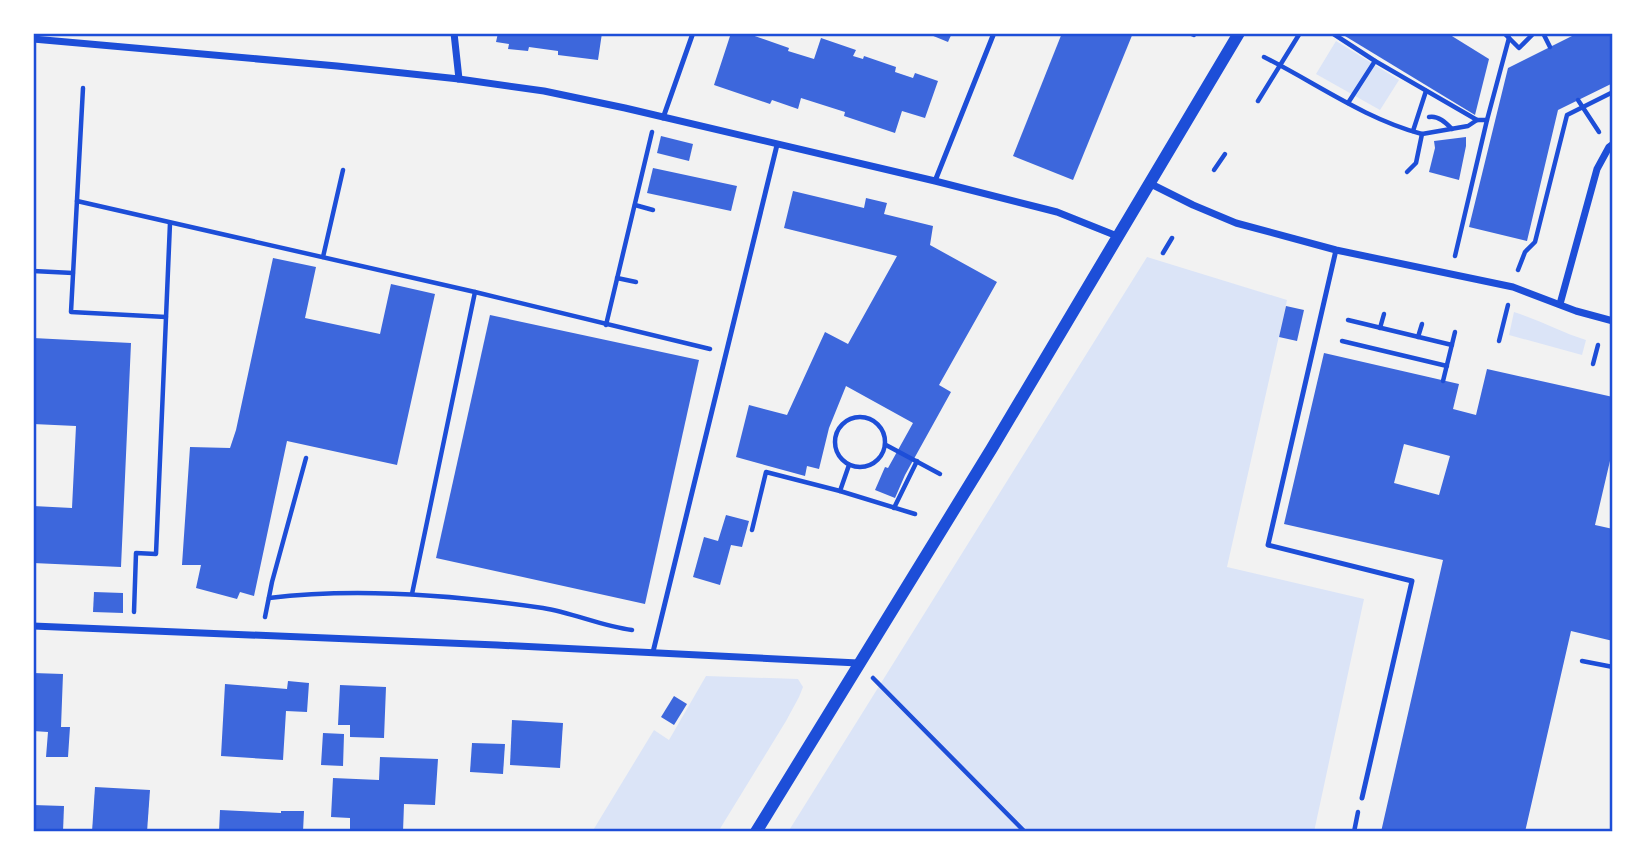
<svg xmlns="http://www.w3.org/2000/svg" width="1646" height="865" font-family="'Roboto Condensed',sans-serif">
  <rect width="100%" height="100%" fill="#f2f2f2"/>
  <g fill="#dbe4f7">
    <path d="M1336,41L1399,80L1380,110L1316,74Z"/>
    <path d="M1147,257L1287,300L1227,567L1364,599L1314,832H788Z"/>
    <path d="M1514,312C1539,320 1561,332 1586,340L1582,355L1509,335Z"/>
    <path d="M706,676L798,679L803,687L799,697L786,721L718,832H592L654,730L669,740Z"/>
  </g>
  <g fill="#3d67dc" fill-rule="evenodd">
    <path d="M498,33H602L598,60L558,55V51L529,47L528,51L508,49L509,44L496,42Z"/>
    <path d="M731,33H746L789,48L788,51L814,59L821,38L856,50L853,56L863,59L864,56L896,67L895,72L913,78L915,73L938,81L925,118L902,111L895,133L844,116L845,112L801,98L798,109L772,100L770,104L714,85Z"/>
    <path d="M926,33H952L948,42Z"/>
    <path d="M1062,33H1133L1073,180L1013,156Z"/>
    <path d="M1340,33H1447L1489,59L1475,115Z"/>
    <path d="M1578,33H1613V83L1558,110L1527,241L1469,227L1508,68Z"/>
    <path d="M661,136L693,144L689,161L657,153Z"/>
    <path d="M1466,137V146L1459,180L1429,172L1435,148L1434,141Z"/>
    <path d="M653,168L737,186L731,211L647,193Z"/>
    <path d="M793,191L864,208L866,198L887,203L884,214L933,226L930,245L997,282L939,385L951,392L905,475L895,498L875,490L885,467L888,468L913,423L846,386L829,428L819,469L807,466L805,476L736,457L749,405L787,415L825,332L848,344L897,256L784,228Z"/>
    <path d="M273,258L316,267L305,318L380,334L391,284L435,294L397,465L287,441L254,596L240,592L237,599L196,588L201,565H182L190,447L230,448L236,430Z"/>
    <path d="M1286,306L1304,310L1297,341L1279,337Z"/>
    <path d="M490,315L699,360L645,604L436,558Z"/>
    <path d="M33,338L131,343L121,567L33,563V506L72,508L76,426L33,424Z"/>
    <path d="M1324,353L1459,384L1453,409L1476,415L1487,369L1613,397V448L1595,525L1613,529V641L1571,631L1525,832H1381L1443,560L1284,524ZM1404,444L1450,456L1439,495L1394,483Z"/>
    <path d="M726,515L749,521L742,547L731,545L720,585L693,577L704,537L718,541Z"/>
    <path d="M94,592L123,593V613L93,612Z"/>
    <path d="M33,673L63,674L61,727H70L68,757H46L48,732L33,731Z"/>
    <path d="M288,681L309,683L307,712L286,711L283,760L221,756L225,684L287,689Z"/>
    <path d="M340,685L386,687L384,738L350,737V725H338Z"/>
    <path d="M674,696L687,704L674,725L661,717Z"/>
    <path d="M512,720L563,723L560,768L510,765Z"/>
    <path d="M323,733L344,734L343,766L321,765Z"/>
    <path d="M472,743L505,744L503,774L470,772Z"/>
    <path d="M380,757L438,759L435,805L404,804L403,832H350V818L331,817L333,778L379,780Z"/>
    <path d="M95,787L150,790L147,832H92Z"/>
    <path d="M33,805L64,806L63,832H33Z"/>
    <path d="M220,810L281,813V811H304L303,832H219Z"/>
  </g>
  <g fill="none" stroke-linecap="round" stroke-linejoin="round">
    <g stroke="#1d4ed8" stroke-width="4.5">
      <path d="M1189,33L1194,35"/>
      <path d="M1332,33L1375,61L1477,120"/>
      <path d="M1504,33L1519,48L1534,33"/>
      <path d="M1543,33L1550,47"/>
      <path d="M1264,57C1316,83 1365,119 1422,134"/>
      <path d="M83,88L71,312L166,317"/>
      <path d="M1578,100L1599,132"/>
      <path d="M1258,101L1300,33"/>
      <path d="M1348,103L1375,61"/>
      <path d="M1429,117C1438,115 1446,123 1452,129"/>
      <path d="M1413,131L1426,91"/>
      <path d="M1214,170L1225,154"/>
      <path d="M1407,172L1416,163L1422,134L1468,126L1477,120H1487"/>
      <path d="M77,201L475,292L710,349"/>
      <path d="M635,205L653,210"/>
      <path d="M1163,253L1172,238"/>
      <path d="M1455,256L1487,120L1509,38"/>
      <path d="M323,257L343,170"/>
      <path d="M1518,270L1525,252L1535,242L1567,115L1613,92"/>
      <path d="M33,271L73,273"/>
      <path d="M617,278L636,282"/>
      <path d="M1348,320L1452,345"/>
      <path d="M606,325L652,132"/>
      <path d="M1380,328L1384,314"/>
      <path d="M1418,337L1422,324"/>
      <path d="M1342,341L1447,366"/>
      <path d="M1499,341L1508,305"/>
      <path d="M1593,364L1598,345"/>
      <path d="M1443,381L1455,332"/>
      <circle cx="860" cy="442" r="25"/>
      <path d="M886,445L940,474"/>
      <path d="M840,491L849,465"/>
      <path d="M894,508L917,461"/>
      <path d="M752,530L766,472L840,491L915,514"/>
      <path d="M412,594L475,292"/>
      <path d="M269,598C358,587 454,595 543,608C573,613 602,626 632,630"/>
      <path d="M134,612L136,553L156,554L170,223"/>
      <path d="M265,617L272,582L306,458"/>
      <path d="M1582,661L1613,667"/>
      <path d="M873,678L1025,832"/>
      <path d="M1354,832L1358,812"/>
    </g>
    <g stroke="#1d4ed8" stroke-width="5">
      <path d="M663,118L693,33"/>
      <path d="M935,181L994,33"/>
      <path d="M1336,250L1268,545L1412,581L1362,798"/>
      <path d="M653,652L777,145"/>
    </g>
    <g stroke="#1d4ed8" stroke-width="7">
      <path d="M454,33L459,79"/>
      <path d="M33,39L337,66L459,79L544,91L625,108L935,181L1057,212L1117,236"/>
      <path d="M1149,183L1193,205L1236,223L1336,250L1513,287L1576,311L1613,321"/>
      <path d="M1560,304L1597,169L1609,147L1613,144"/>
      <path d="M33,626L497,645L858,663"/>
    </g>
    <path stroke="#1d4ed8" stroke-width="12" d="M756,832L992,448L1239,33"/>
  </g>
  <rect width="1646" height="865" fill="none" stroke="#ffffff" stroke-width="70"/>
  <rect x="35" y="35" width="1576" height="795" fill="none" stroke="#1d4ed8" stroke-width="2.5"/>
</svg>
